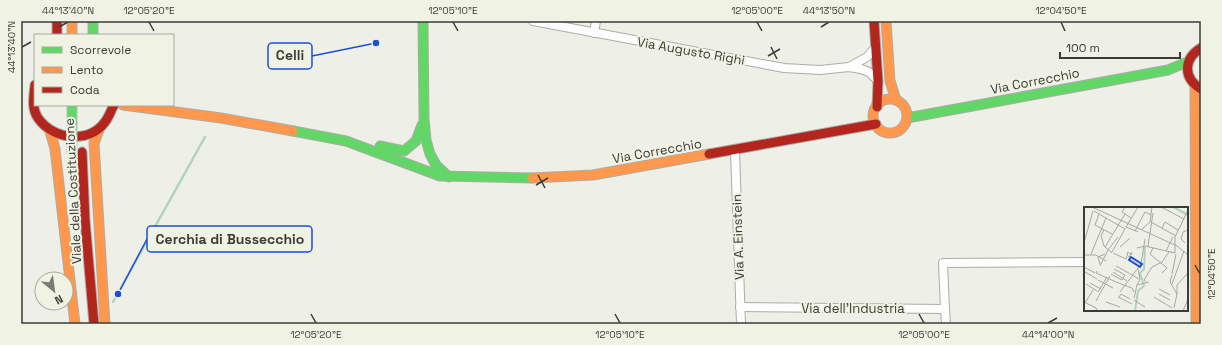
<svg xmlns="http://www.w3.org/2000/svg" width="1222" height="345" font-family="'Space Grotesk',sans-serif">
  <rect width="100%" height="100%" fill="#eef0e8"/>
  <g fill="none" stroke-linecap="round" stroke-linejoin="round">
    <path stroke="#b2d1be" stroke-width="2.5" d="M113,302L205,137"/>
    <g stroke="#abada7" stroke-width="10">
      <g id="street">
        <path d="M533,21L784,68L820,70L849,67L861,69L869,72L878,81"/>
        <path d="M594,33L596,21"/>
        <path d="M849,67L867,57L876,47"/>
        <path d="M735,151L741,324"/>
        <path d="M740,307L945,309L943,263L1085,262"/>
        <path d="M945,309L946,324"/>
      </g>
    </g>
    <g stroke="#abada7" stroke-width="11">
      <g id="fast">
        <path d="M93,21V35"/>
        <path d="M423,21L424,118L426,140L430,154L436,165L449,177"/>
        <path d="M907,118L1168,70L1187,62"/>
        <path d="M293,131L346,141L440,176L532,178"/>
        <path d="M380,146L404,151L416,141L422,125"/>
      </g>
    </g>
    <g stroke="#abada7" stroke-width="11">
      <g id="slow">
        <path d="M72,21V35"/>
        <path d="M886,21L890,81L896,100"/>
        <path d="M1195,86L1196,324"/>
        <circle cx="890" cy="116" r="17"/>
        <path d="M123,105L221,118L293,131"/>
        <path d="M99,130L94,143L105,324"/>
        <path d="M50,131L55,149L75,324"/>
        <path d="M532,178L593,175L709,154"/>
      </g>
    </g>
    <g stroke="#abada7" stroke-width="11">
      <g id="jam">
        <path d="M57,21V35"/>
        <path d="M874,21L878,81L877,107"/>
        <path d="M1201,48C1183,59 1183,78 1201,89"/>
        <path d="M35,85C34,96 31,108 38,118C53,140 89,144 105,122C109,117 111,110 114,105"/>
        <path d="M82,152L85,220L94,324"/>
        <path d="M709,154L876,124"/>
      </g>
    </g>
    <use href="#street" stroke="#fcfdfc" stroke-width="8"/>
    <use href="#fast" stroke="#63d668" stroke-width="9"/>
    <use href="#slow" stroke="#ff974d" stroke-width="9"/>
    <use href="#jam" stroke="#b3261e" stroke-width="9"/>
    <g stroke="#b9c1b4" stroke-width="11" stroke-linecap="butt">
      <path id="fast-bridge" d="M72,105V153"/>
    </g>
    <use href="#fast-bridge" stroke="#63d668" stroke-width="9"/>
  </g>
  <path fill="none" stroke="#3b3c36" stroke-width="1.5" d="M149,22L154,31M453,22L458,31M757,22L762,31M1061,22L1065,31M59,27L68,22M821,27L829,22M22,47L31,42M771,47L777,59M768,56L780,49M538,175L545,188M536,185L548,178M1195,265L1200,274M311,314L316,323M615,314L620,323M919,314L924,323M1048,323L1057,318"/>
  <g text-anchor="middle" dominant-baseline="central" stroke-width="4" stroke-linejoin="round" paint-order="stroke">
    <g font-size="13" fill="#3b3c36" stroke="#f0f3e4">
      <text transform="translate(691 51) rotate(10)">Via Augusto Righi</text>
      <text transform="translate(1035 81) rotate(-11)">Via Correcchio</text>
      <text transform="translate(657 151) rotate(-10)">Via Correcchio</text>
      <text transform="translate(73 191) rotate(-93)">Viale della Costituzione</text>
      <text transform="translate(738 237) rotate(-92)">Via A. Einstein</text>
      <text x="853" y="308">Via dell'Industria</text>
    </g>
  </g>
  <g transform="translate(1084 207)">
    <rect width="104" height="104" fill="#eef0e8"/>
    <path fill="none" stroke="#b2d1be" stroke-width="2" d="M89,0L104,8M51,104L54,84L60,79L56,66L60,62L61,40"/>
    <path fill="none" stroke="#a6a8a1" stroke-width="1" d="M8,0L93,39L104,48M41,0L38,5L47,11M77,0L100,12M10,4L22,11M15,7L11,18L28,27M22,11L41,22M67,15L92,29M42,20L54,0M42,20L54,25M78,21L81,15L94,23M58,22L66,15L68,0M20,23L17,29L20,39L28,46M51,24L61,5L67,8M0,36L9,4M101,36L97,32L99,25L104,23M64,39L69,6M21,40L41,7M36,40L46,31M53,41L61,39L91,46M69,41L66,47L83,61L78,66M24,43L34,30M82,44L89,30M28,45L41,22M48,45L47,47L45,50L43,48L44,45L45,46L47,47L48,48M29,46L42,52L43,49M91,46V30L104,3M7,47L22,11M0,48H12L22,54M16,57L14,50L21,47M16,59L24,43M32,59L43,65M0,60L11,66M30,62L41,68M13,64L12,66L32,75M1,65L13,72M29,65L43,74M43,65L55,72M27,67L38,73L41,68M88,67L92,47M88,68L86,75L93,87L90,101M14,73L29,81M32,75L48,81L50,85M62,75L60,73L68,60L78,55L85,45M6,76L17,82M2,77L13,84M88,77L100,44M53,78L56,72L54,62M53,78L65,75M75,82L86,88M18,83L26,69M14,85L23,70M36,85L57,57L61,32M75,87L86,93M93,87V78L103,67M34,90L48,97M35,90L37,87L46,92M70,90L88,101M50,91L53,78M50,93L61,100M12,94L18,83M0,95L12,101L13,104M22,95L36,100M1,96L9,83M99,104L104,92"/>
    <path fill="#1d4ed8" fill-opacity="0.15" stroke="#1d4ed8" stroke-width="2" d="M47,50L58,57L56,60L45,53Z"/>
    <rect width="104" height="104" fill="none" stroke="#3b3c36" stroke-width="2"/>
  </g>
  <path fill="none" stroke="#1d4ed8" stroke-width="1.5" d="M376 43L312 56M118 294L147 239"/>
  <g fill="#1d4ed8" stroke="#f0f3e4" stroke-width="1.5">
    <circle cx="376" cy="43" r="4"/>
    <circle cx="118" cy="294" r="4"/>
  </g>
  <g fill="#f0f3e4" stroke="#1d4ed8" stroke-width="1.5">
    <rect x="268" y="43" width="44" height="26" rx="4"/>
    <rect x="147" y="226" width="165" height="26" rx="4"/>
  </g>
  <g font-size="14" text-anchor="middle" font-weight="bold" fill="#3b3c36">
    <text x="290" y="60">Celli</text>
    <text x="230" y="244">Cerchia di Bussecchio</text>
  </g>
  <rect width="1222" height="345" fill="none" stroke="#f0f3e4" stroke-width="44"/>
  <rect x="34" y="34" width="140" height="72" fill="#f0f3e4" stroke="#a8aa9e"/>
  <rect x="42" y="47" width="20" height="6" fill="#63d668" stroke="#a8aa9e"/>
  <text x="70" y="54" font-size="12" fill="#3b3c36">Scorrevole</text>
  <rect x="42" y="67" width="20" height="6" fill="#ff974d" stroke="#a8aa9e"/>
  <text x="70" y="74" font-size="12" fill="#3b3c36">Lento</text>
  <rect x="42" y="87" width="20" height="6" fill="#b3261e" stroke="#a8aa9e"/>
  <text x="70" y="94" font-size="12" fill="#3b3c36">Coda</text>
  <g transform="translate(54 291) rotate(151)"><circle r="19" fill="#f0f3e4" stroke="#a8aa9e"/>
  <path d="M0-3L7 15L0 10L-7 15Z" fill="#7a7b74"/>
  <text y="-6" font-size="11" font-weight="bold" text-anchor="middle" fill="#3b3c36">N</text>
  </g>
  <path d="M1060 52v6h120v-6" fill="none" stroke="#3b3c36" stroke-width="2"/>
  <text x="1066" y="52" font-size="12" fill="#3b3c36" stroke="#f0f3e4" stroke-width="3" paint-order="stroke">100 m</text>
  <rect x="22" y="22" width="1178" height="301" fill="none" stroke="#3b3c36" stroke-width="1.5"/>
  <g font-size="10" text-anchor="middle" fill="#3b3c36">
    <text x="68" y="14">44°13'40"N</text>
    <text x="149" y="14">12°05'20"E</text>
    <text x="453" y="14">12°05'10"E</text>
    <text x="757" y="14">12°05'00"E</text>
    <text x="829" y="14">44°13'50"N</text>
    <text x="1061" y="14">12°04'50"E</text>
    <text transform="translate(11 47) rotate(-90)" y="4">44°13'40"N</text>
    <text transform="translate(1211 274) rotate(-90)" y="4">12°04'50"E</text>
    <text x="316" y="338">12°05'20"E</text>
    <text x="620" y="338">12°05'10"E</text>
    <text x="924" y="338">12°05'00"E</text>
    <text x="1048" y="338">44°14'00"N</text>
  </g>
</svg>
